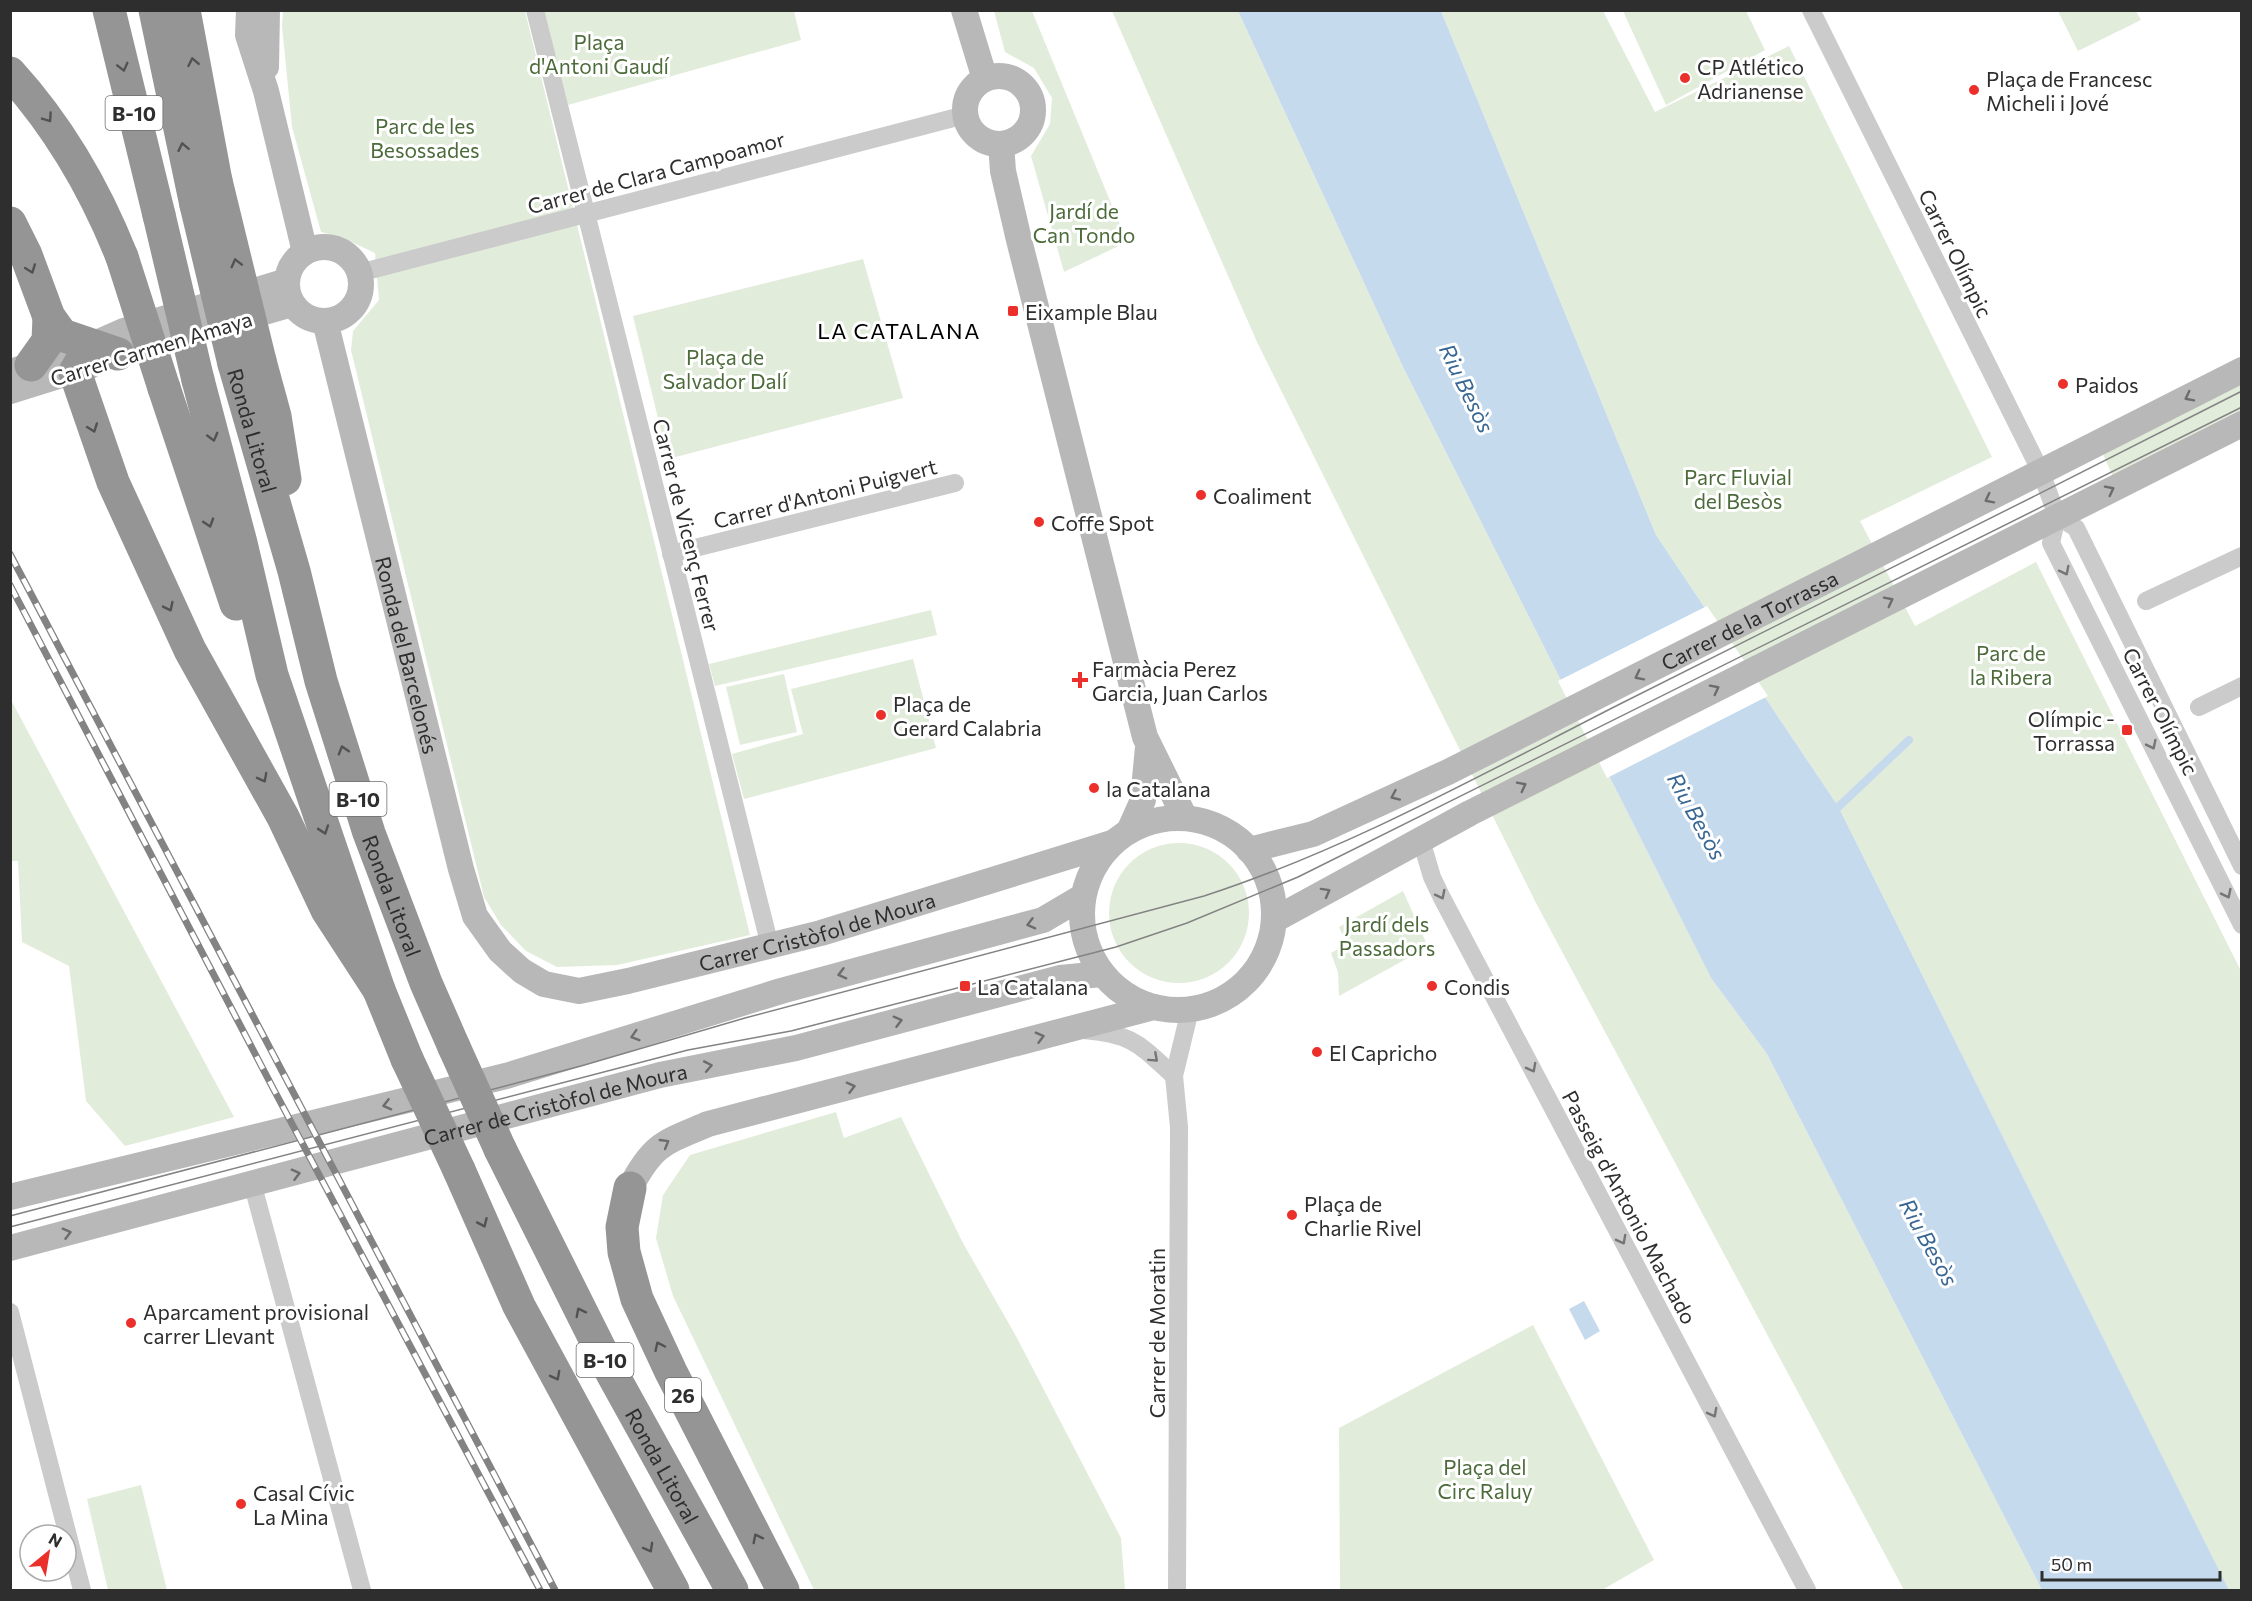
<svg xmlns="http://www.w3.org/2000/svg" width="2252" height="1601" font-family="Commissioner,sans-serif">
  <rect width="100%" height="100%" fill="#fff"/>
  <g fill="#e2ecdb">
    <path d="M283,11H525L750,935L617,965L557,967L526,951L501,925L484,897L351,350L353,331L379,300L375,253L343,238L321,232L292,127L282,26Z"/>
    <path d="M544,11H794L801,40L568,105Z"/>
    <path d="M994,11H1032L1127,242L1064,272L1031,156L1050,124L1052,98L1034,68L1005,52Z"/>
    <path d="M1112,11H1238L1403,367L1711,978L1767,1054L2042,1590H1904L1536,903L1257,342Z"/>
    <path d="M1441,11H1603L1655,112L1789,46L1992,457L1860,521L1915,626L2036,562L2241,971V1590H2229L1838,806L1656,535Z"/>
    <path d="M1623,11H1746L1765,50L1666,105Z"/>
    <path d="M2058,11H2136L2141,20L2078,51Z"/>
    <path d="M863,259L903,398L668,459L633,316Z"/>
    <path d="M2241,383V416L2114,479L2102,452Z"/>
    <path d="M931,610L937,635L715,686L709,664Z"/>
    <path d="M913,659L936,748L744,799L732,754L803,734L791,689Z"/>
    <path d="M784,674L797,732L740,745L726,687Z"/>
    <path d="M11,700L234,1117L125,1146L86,1101L69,966L22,942L18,861H10Z"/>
    <circle cx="1179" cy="913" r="70"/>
    <path d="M1403,891L1428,947L1339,996L1338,972L1331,953L1347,944L1339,927Z"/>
    <path d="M836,1112L844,1138L901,1117L963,1243L1017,1338L1121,1538L1125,1590H814L673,1296L656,1238L663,1195L690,1155Z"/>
    <path d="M1533,1325L1654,1560L1602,1590H1340L1339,1428Z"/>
    <path d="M141,1485L167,1590H108L87,1499Z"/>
  </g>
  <g fill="#c6daed">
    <path d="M1238,11H1441L1656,535L1838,806L2229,1590H2042L1767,1054L1711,978L1403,367Z"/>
    <path d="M1584,1301L1600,1331L1585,1340L1569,1309Z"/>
  </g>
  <path fill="#fff" d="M1707,606L1768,696L1607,778L1558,681Z"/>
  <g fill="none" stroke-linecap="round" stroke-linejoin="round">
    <path stroke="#c6daed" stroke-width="8" d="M1832,813L1909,740"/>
    <g stroke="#cbcbcb" stroke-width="18">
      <path d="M535,10L770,946"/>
      <path d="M1811,10L2041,472L2057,516L2051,543L2242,925"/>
      <path d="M359,273L965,115"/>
      <path d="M2057,516L2076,528L2242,866"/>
      <path d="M671,554L955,483"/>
      <path d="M2146,601L2242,556"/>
      <path d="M2199,707L2242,686"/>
      <path d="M1421,840L1432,877L1441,896L1807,1590"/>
      <path d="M1083,1030C1133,1034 1139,1044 1174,1076"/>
      <path d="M253,1186L362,1590"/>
      <path d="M10,1312L82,1590"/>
      <path d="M1177,1590L1179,1127L1174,1076L1190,1010"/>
    </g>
    <g stroke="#b8b8b8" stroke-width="26">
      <path d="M249,10L248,35L266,91L305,252"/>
      <path d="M964,10L985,79"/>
      <path d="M266,67L267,10"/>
      <circle cx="999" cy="110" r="34"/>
      <path d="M1001,144L1003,171L1019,240L1145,737L1185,818"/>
      <circle cx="324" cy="284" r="37"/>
      <path id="s1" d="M325,321L461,869L475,916L500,951L522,971L544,984L579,991L628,981L821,933L1112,843"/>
      <path d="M133,350L292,304"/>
      <path d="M10,372L90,346L124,331L287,281"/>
      <path d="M10,391L90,366"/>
      <circle cx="1178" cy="914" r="96"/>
      <path d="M1130,829L1143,800L1148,747"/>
      <path id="s2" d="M1249,850L1313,834L1448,772L2242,370"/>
      <path d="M1274,920L1470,813L2242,424"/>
      <path d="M630,1188C653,1144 663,1143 708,1124L1154,1007"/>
      <path d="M10,1197L506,1076L781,991L1043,920L1082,897"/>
      <path id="s3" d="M10,1248L660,1075L796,1048L1060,978L1102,974"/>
    </g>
    <g stroke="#959595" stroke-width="33">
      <path d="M109,10L159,215"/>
      <path d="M155,10L196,205"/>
      <path d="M184,10L216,181"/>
      <path d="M10,73C60,128 95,189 122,257"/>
      <path d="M10,223L26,255L49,317L62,335L118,354"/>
      <path d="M90,346L75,372L113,482L190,650L283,817L327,910L379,990"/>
      <path d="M260,361L275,416L285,479"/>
      <path id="s4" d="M234,364L294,571L321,681L369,833L426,983L454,1047"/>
      <path d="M31,365L48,341L49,317"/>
      <path d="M198,380L241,543L272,675L379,990L407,1059"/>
      <path d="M164,388L236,604"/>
      <path id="s5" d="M500,1149L613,1375L732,1590"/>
      <path d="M459,1170L519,1306L673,1590"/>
      <path d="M630,1188L622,1227L624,1252L637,1299L671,1372L783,1590"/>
    </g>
    <g stroke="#838383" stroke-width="1.5">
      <path d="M10,1216L581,1066L745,1018L1204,896C1349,849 1484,773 1620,704C1827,601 2035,496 2242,391"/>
      <path d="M10,1227L688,1050L791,1031L1116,947L1187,923L1298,877L2242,407"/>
    </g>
    <g stroke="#838383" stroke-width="7">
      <g id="rail">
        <path d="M10,554L555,1590"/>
        <path d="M10,585L274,1090L540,1590"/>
      </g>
    </g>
    <use href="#rail" stroke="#fff" stroke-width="4.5" stroke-dasharray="14" stroke-linecap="butt"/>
    <g stroke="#959595" stroke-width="33">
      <path d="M216,181L260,361"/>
      <path d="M196,205L234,364"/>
      <path d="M159,215L198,380"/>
      <path d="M122,257L164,388"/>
      <path d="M454,1047L500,1149"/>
      <path d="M407,1059L459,1170"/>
    </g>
  </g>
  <defs><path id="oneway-chevron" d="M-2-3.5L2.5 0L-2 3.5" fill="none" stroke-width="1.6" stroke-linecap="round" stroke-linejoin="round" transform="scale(1.5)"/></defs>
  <g stroke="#525252">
    <use href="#oneway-chevron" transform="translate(193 62) rotate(-101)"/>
    <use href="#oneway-chevron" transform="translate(123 67) rotate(76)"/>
    <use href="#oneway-chevron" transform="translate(48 118) rotate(55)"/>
    <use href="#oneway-chevron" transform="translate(183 147) rotate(-102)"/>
    <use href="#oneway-chevron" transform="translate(236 263) rotate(-104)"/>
    <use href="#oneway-chevron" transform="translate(31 269) rotate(70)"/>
    <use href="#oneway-chevron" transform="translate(93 428) rotate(70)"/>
    <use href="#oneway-chevron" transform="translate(213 437) rotate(75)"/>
    <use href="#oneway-chevron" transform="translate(209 523) rotate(72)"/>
    <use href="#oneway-chevron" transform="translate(169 607) rotate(64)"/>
    <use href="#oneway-chevron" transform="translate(343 750) rotate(-107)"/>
    <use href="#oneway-chevron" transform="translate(263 778) rotate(62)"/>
    <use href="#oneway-chevron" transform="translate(324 830) rotate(71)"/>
    <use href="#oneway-chevron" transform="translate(483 1223) rotate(66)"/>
    <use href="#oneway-chevron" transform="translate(580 1312) rotate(-117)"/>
    <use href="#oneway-chevron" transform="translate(659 1346) rotate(-115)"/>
    <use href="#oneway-chevron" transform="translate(556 1376) rotate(62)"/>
    <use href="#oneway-chevron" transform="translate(757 1538) rotate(-117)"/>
    <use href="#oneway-chevron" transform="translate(649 1548) rotate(61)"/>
  </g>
  <g stroke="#6c6c6c">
    <use href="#oneway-chevron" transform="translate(2189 397) rotate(153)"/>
    <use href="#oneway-chevron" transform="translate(2110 490) rotate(-27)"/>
    <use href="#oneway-chevron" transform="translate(1989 499) rotate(153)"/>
    <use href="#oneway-chevron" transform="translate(1889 601) rotate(-27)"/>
    <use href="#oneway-chevron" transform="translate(1639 676) rotate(153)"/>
    <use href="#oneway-chevron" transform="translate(1715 689) rotate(-27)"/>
    <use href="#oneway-chevron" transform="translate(1522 786) rotate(-27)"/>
    <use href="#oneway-chevron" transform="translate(1395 796) rotate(156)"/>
    <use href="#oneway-chevron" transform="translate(1326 892) rotate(-29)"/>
    <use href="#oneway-chevron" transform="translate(1031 924) rotate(165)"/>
    <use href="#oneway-chevron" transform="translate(842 974) rotate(165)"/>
    <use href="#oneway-chevron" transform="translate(898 1021) rotate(-15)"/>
    <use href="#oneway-chevron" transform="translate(635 1036) rotate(163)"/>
    <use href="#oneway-chevron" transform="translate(1040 1037) rotate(-15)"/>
    <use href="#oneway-chevron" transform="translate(708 1066) rotate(-11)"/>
    <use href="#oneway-chevron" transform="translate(851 1087) rotate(-15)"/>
    <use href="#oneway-chevron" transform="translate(387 1105) rotate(166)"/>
    <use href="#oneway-chevron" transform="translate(665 1143) rotate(-30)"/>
    <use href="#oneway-chevron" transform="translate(296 1174) rotate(-15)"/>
    <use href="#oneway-chevron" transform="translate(67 1233) rotate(-15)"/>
  </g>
  <g stroke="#757575">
    <use href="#oneway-chevron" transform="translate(2065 571) rotate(63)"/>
    <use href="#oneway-chevron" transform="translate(2152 745) rotate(64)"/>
    <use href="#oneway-chevron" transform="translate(2227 894) rotate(64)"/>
    <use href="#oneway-chevron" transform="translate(1441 895) rotate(63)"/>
    <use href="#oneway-chevron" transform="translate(1154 1058) rotate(42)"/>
    <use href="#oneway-chevron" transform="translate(1532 1068) rotate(62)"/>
    <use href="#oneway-chevron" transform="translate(1622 1240) rotate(62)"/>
    <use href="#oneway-chevron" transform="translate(1713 1413) rotate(62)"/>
  </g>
  <g fill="#eb2f2a" stroke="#fff" stroke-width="2">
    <circle cx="1685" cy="78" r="6"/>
    <circle cx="1974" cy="90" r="6"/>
    <rect x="1007" y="305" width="12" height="12" rx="3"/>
    <circle cx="2063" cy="384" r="6"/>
    <circle cx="1201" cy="495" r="6"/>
    <circle cx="1039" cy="522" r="6"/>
    <path d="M1077 671h6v6h6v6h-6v6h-6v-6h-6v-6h6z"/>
    <circle cx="881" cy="715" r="6"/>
    <rect x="2121" y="724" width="12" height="12" rx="3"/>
    <circle cx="1094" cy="788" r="6"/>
    <rect x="959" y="980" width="12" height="12" rx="3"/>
    <circle cx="1432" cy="986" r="6"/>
    <circle cx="1317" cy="1052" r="6"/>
    <circle cx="1292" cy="1215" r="6"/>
    <circle cx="131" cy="1323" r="6"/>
    <circle cx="241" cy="1504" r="6"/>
  </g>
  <g text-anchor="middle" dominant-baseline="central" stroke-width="6" stroke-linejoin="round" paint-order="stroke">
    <g fill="#fff" stroke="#6d6d6d" stroke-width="1.5">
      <rect x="105.5" y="96" width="57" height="34" rx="4.5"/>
      <rect x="329.5" y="782" width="57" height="34" rx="4.5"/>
      <rect x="576.5" y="1343" width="57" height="34" rx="4.5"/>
      <rect x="665" y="1378" width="36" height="34" rx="4.5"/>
    </g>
    <g font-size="20" font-weight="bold" fill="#2e2e2e">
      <text x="134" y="113">B-10</text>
      <text x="358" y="799">B-10</text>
      <text x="605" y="1360">B-10</text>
      <text x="683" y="1395">26</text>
    </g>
    <g font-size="21" fill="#4c6b3a" stroke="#fff">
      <text x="599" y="41">Plaça<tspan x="599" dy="24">d'Antoni Gaudí</tspan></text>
      <text x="425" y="125">Parc de les<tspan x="425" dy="24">Besossades</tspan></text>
      <text x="1084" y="210">Jardí de<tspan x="1084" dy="24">Can Tondo</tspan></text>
      <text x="725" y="356">Plaça de<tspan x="725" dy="24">Salvador Dalí</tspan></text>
      <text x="1738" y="476">Parc Fluvial<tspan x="1738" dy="24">del Besòs</tspan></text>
      <text x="2011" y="652">Parc de<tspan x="2011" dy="24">la Ribera</tspan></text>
      <text x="1387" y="923">Jardí dels<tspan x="1387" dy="24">Passadors</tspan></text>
      <text x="1485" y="1466">Plaça del<tspan x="1485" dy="24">Circ Raluy</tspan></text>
    </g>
    <g font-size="21" fill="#2e2e2e" stroke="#fff" text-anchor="start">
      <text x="1697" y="66">CP Atlético<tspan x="1697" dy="24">Adrianense</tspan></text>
      <text x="1986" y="78">Plaça de Francesc<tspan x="1986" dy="24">Micheli i Jové</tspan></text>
      <text x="1025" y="311">Eixample Blau</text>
      <text x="2075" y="384">Paidos</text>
      <text x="1213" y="495">Coaliment</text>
      <text x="1051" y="522">Coffe Spot</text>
      <text x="1092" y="668">Farmàcia Perez<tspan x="1092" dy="24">Garcia, Juan Carlos</tspan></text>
      <text x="893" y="703">Plaça de<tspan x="893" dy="24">Gerard Calabria</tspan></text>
      <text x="2115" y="718" text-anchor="end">Olímpic -<tspan x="2115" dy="24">Torrassa</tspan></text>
      <text x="1106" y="788">la Catalana</text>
      <text x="977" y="986">La Catalana</text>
      <text x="1444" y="986">Condis</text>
      <text x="1329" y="1052">El Capricho</text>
      <text x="1304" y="1203">Plaça de<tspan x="1304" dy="24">Charlie Rivel</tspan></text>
      <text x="143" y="1311">Aparcament provisional<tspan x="143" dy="24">carrer Llevant</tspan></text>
      <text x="253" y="1492">Casal Cívic<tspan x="253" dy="24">La Mina</tspan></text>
    </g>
    <g font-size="21" fill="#2e2e2e" stroke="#fff">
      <text transform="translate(656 172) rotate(-15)">Carrer de Clara Campoamor</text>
      <text transform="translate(1956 253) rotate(64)">Carrer Olímpic</text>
      <text transform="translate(151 348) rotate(-17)">Carrer Carmen Amaya</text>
      <text stroke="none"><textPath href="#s4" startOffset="69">Ronda Litoral</textPath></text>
      <text transform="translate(825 493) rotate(-14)">Carrer d'Antoni Puigvert</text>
      <text transform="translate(687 525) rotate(76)">Carrer de Vicenç Ferrer</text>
      <text stroke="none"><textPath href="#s2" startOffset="552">Carrer de la Torrassa</textPath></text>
      <text stroke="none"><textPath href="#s1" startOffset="344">Ronda del Barcelonés</textPath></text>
      <text transform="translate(2161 711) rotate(63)">Carrer Olímpic</text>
      <text stroke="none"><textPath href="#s4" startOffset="555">Ronda Litoral</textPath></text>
      <text stroke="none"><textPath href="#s1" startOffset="993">Carrer Cristòfol de Moura</textPath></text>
      <text stroke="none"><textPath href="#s3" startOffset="564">Carrer de Cristòfol de Moura</textPath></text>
      <text transform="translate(1630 1207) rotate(62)">Passeig d'Antonio Machado</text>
      <text transform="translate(1156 1333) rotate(-90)">Carrer de Moratin</text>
      <text stroke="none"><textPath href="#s5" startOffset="356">Ronda Litoral</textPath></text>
    </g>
    <g font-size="22" letter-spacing="1.5" fill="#000" stroke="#fff">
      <text x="899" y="330">LA CATALANA</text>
    </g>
    <g font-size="22" font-style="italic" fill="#396793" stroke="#fff">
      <text transform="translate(1467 388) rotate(64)">Riu Besòs</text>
      <text transform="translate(1697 816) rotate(61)">Riu Besòs</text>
      <text transform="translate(1929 1242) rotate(61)">Riu Besòs</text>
    </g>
  </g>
  <rect width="2252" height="1601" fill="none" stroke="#2e2e2e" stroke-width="24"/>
  <g transform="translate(48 1553) rotate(30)"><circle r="28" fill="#ffffff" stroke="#ababab" stroke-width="1.5"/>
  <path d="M0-4.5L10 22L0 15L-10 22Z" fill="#eb2f2a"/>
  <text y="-9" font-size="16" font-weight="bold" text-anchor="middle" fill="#2e2e2e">N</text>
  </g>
  <path d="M2042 1571v9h178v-9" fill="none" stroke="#2e2e2e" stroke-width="3"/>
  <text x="2051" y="1571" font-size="18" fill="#2e2e2e" stroke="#ffffff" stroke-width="4.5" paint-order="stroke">50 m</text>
</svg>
